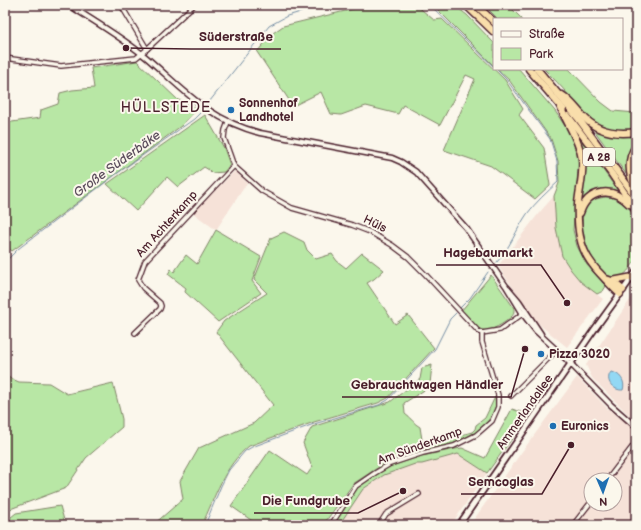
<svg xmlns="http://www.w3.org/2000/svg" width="641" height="530" font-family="'Balsamiq Sans',sans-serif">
  <rect width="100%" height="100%" fill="#fbf7ec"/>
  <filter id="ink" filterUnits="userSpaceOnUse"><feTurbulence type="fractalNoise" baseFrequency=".025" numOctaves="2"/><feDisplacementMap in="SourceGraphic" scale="8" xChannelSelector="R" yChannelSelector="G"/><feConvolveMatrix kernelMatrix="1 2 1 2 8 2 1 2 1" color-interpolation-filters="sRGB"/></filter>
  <g filter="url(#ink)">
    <g fill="#f6e2d8" fill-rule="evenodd">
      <path d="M235,171L247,183L216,230L193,213Z"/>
      <path d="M554,196L556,228L562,256L571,270L581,282L603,299L567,347L541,326L533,317L498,266L539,213Z"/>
      <path d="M636,291V422L592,378L586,365Z"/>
      <path d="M577,377L607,408L636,430V525H470L521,453ZM591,480H615V504H591Z"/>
      <path d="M458,454L487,473L451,525H339L363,489L384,475L415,463L422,464Z"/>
    </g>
    <g fill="#b8e7a5" stroke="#818368">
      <path d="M370,5H416L434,20L442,19L505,80L523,109L519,115L544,148L550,185L535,199L491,166L444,150L475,79L466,75L440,125L403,105L398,114L366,106L341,115L331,114L321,92L293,106L257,52L273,33L283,26Z"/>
      <path d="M433,5H454L467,15L494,43V66Z"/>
      <path d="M484,5H508L522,19H498Z"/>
      <path d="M137,61L178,100L189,103L197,109L181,126L12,251L5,245V123L40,118L41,110L58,104L60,93L72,90L94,88L91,68Z"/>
      <path d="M497,69H519L555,111L569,132L579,158L573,230L577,246L587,265L606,286L603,291L597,294L581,282L571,270L562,256L556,228L554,196L559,183L558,161L551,139L509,80Z"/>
      <path d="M544,69H569L601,102L613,111L636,113V129C601,133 592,121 570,97C562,87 553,78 544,69Z"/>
      <path d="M205,115L224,148L230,165L224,172L212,173L209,170L204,167L178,187L167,177L136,211L107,184Z"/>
      <path d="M594,130L608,134L636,135V143L634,145L629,178Z"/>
      <path d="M579,136L620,194L605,190L580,206C585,181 588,161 579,136Z"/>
      <path d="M606,197C618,196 634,209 636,222C638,234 636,248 636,260C632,265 627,274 621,276C593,287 572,217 588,203C593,199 600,198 606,197Z"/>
      <path d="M216,230L261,257L252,281L261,293L218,322L185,292L186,288L168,274L171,269L174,272L186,255L197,264Z"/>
      <path d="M284,232L304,242L307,250L316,259L332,254L337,261L346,268L362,253L384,270L374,279L367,283L395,324L408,315L434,348L388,398L378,403L314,422L249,446C224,466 215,497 202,525H153L183,499L180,481L199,448L254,423L273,405L216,332L224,321L267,293L254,280L271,238Z"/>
      <path d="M491,275L514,308C514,312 514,315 511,317C505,323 491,332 482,330C474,328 467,317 461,311Z"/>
      <path d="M432,365L430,384L426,389L404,403L405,414C411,418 414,424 420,427L423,446L472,432L475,429L476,425L485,418L495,397L496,405L494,412L488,421L477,432L455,443L385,463L353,484L323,525H258L231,506L270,450L307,475L313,466L311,465L303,443L312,427L390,402L420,379L422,368Z"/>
      <path d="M5,376L19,382L49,383L67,394L113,383L122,419V427L86,458L66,488L5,511Z"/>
      <path d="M512,409L529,415L487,473L458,454L422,464H415L384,475L363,489L339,525H333L358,487L383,469L422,456L455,449L462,448L485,458Z"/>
      <path d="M60,506L64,520L70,525H5V522L16,513Z"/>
    </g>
    <path fill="#92d8f4" stroke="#758ea4" d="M611,372C620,373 626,382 623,390C614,391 604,381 611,372Z"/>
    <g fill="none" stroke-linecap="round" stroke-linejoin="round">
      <g stroke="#758ea4" stroke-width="1">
        <path d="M430,5L494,67"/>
        <path d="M496,69L506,79L550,139L557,161L558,182C547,192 536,202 527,214C516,230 510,248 497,262"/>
        <path d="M206,106L269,26L287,16L325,5"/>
        <path d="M5,262L18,249L115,175L194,119L204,109"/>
        <path d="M460,308L470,298L488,272"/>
        <path d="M205,525L221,486L229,470L245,451L252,447L314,424L379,405L388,400L435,349L450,319L456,313"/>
      </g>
      <g stroke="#4a1f2b" stroke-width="6">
        <g id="minor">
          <path d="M121,5L147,49"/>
          <path d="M5,58L61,66L136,58L147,49L194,5"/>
          <path d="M228,122L225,130L224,138L234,166L253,183L262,191L292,208L352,225L370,232L392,245L408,257L426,275L478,331L482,333L500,330L525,312"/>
          <path d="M135,333L160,309L161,306L160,303L143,288L138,280L145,261L234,166"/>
          <path d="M511,396L557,350"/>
          <path d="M607,480L636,442"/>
          <path d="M331,525L356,486L375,473L390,464L423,453L454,446L476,435L492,421L498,407V395L482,342V333"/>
          <path d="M379,525L386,514L419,494"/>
          <path d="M573,525L591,502"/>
        </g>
      </g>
      <g stroke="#4a1f2b" stroke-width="7">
        <g id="tertiary">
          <path d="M69,5C95,22 123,38 147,58C184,90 209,120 260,133L392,158L401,162L416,172L466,228L506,286L523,314L536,331L562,355L611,405L636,427"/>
          <path d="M508,288L519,301L541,334"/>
        </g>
      </g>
      <g stroke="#4a1f2b" stroke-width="8">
        <path id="secondary" d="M459,525L594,330L636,272"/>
      </g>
      <g stroke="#4a1f2b" stroke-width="9">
        <g id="motorway">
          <path d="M466,5L494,32"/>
          <path d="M476,5L494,22"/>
          <path d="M529,69L563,109"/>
          <path d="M537,69L578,118L636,197"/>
          <path d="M562,95C570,100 575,107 582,115C596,132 615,135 636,132"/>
          <path d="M560,106C567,124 579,139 582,159C584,175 579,189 578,204C577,226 579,248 593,265C596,270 601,274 605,279C610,284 614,289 620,294"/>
          <path d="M568,116L611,173L636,210"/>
          <path d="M636,146C627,159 628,175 636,188"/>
          <path d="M580,213C588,189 612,186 629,204"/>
          <path d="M606,279L612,281L623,290"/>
          <path d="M612,281L633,277"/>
        </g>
      </g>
      <use href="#minor" stroke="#fbf7ec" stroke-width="3.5"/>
      <use href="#tertiary" stroke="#fbf7ec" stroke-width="4"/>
      <use href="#secondary" stroke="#fbf7ec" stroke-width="4.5"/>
      <use href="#motorway" stroke="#f9deab" stroke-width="6"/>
    </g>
  </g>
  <g fill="#1f6fb2" stroke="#fbf7ec" stroke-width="1.5">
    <circle cx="231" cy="110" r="4"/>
    <circle cx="541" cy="354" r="4"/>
    <circle cx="553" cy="426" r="4"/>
  </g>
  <g text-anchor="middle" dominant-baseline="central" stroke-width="4" stroke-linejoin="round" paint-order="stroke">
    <rect fill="#fbf7ec" stroke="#7f6065" stroke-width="1" x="583" y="148" width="32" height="18" rx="3"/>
    <g font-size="11" font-weight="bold" fill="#4a1f2b">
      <text x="599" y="157">A 28</text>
    </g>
    <g font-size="12" font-weight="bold" fill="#4a1f2b" stroke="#fbf7ec" text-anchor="start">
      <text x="239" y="103">Sonnenhof<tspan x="239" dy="14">Landhotel</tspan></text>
      <text x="549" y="354">Pizza 3020</text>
      <text x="561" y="426">Euronics</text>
    </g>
    <g font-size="12" fill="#4a1f2b" stroke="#fbf7ec">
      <text transform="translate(167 224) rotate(-48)">Am Achterkamp</text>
      <text transform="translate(375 224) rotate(26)">Hüls</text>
      <text transform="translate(525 412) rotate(-55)">Ammerlandallee</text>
      <text transform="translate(420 446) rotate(-20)">Am Sünderkamp</text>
    </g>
    <g font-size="13" font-style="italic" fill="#5c4d5d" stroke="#fbf7ec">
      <text transform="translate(117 164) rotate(-36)">Große Süderbäke</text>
    </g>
    <g font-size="14" letter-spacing="1" fill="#4a1f2b" stroke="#fbf7ec">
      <text x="166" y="107">HÜLLSTEDE</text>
    </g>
  </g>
  <path fill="none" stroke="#4a1f2b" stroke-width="1.5" d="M126 48L191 49H281M567 303L541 265H436M525 349L511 397H342M571 445L542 494H461M403 491L358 513H254"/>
  <g fill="#4a1f2b" stroke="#fbf7ec" stroke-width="1.5">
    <circle cx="126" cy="48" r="4"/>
    <circle cx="567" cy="303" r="4"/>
    <circle cx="525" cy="349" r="4"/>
    <circle cx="571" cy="445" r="4"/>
    <circle cx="403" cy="491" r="4"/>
  </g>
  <g font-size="13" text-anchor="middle" font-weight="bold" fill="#4a1f2b" stroke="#fbf7ec" stroke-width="4" stroke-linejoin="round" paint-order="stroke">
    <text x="236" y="41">Süderstraße</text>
    <text x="488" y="257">Hagebaumarkt</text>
    <text x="427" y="389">Gebrauchtwagen Händler</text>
    <text x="501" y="486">Semcoglas</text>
    <text x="306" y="505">Die Fundgrube</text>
  </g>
  <rect width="641" height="530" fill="none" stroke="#fbf7ec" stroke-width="20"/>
  <rect x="10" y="10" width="621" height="510" fill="none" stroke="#4a1f2b" stroke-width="1.5" filter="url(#ink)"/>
  <rect x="493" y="18" width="130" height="52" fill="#fbf7ec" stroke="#b4a19f"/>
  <rect x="501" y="31" width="20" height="6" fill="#fbf7ec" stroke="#b4a19f"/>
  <text x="529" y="38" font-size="12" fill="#4a1f2b">Straße</text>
  <rect x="501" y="48" width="20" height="12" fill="#b8e7a5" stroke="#b4a19f"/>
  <text x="529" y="58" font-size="12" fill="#4a1f2b">Park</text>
  <g transform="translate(603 492) rotate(178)"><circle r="19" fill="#fbf7ec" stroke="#b4a19f"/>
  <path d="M0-3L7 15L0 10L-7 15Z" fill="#1f6fb2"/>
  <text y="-6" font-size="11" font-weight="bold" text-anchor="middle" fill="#4a1f2b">N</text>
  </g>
</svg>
